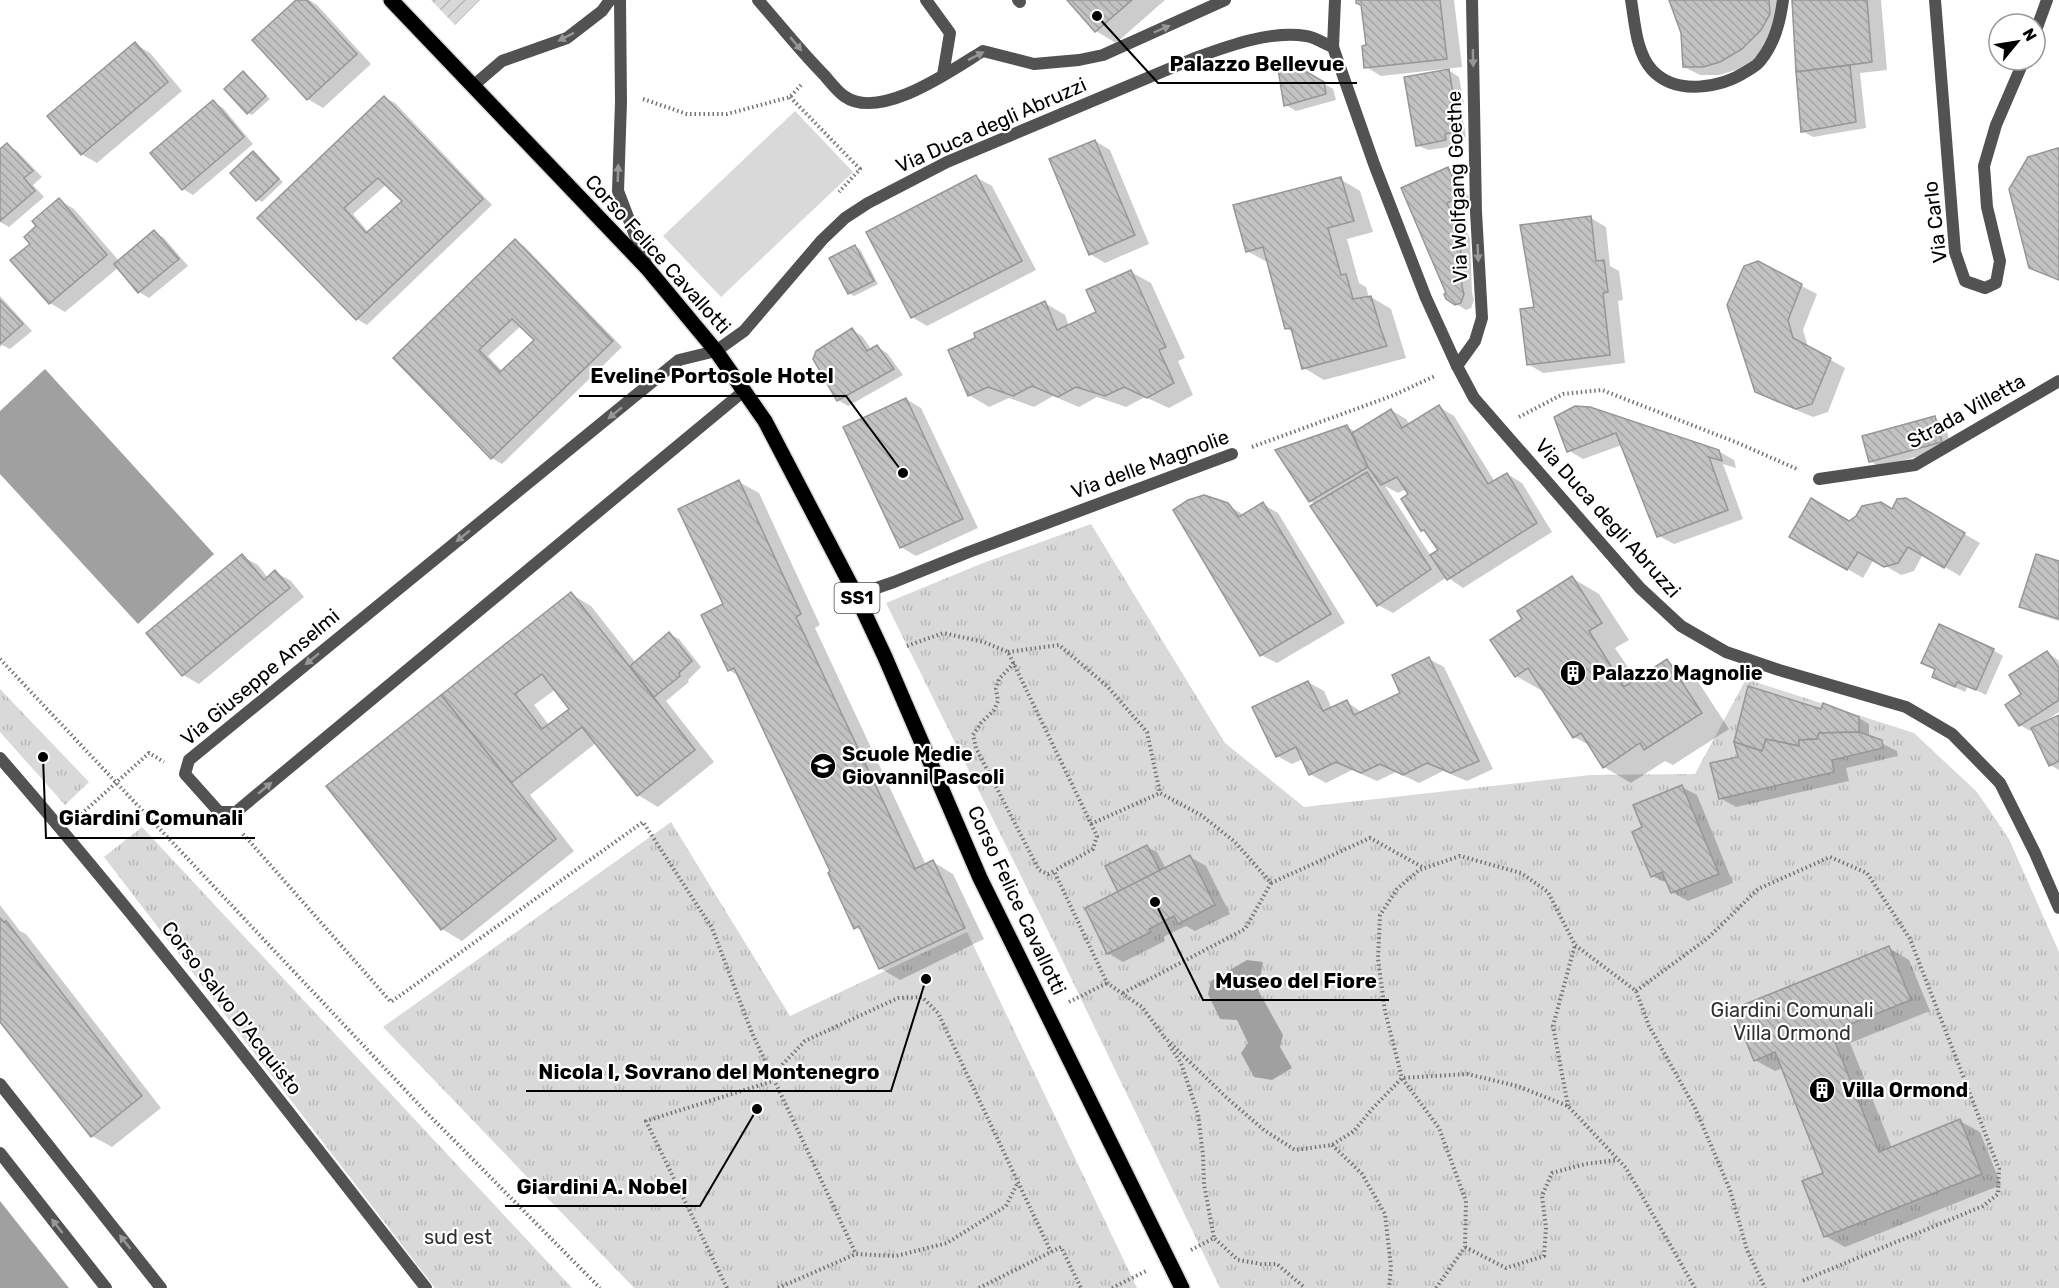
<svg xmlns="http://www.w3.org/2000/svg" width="2059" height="1288" font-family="Rubik,sans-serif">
  <defs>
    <pattern id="park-tufts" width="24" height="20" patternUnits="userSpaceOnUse" patternTransform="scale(1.5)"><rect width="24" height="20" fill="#d9d9d9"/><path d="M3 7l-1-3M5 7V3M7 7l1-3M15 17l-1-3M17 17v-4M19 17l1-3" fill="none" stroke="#b8b8b8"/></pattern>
    <pattern id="garden-furrows" width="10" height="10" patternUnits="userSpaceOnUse" patternTransform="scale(1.5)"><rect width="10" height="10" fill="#d9d9d9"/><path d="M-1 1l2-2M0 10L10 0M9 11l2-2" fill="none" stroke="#b8b8b8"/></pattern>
    <pattern id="building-back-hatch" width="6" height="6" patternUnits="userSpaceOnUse" patternTransform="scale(1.5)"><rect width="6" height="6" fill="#c2c2c2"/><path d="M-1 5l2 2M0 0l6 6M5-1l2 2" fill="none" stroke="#a5a5a5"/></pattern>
  </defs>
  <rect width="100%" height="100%" fill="#fff"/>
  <path fill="#d9d9d9" d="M795,111L853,172L721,297L663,236Z"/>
  <g fill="url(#park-tufts)">
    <path d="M1091,524L1225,743L1304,807L1590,775L1695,774L1746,679L1914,733L1977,792L2009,839L2059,952V1288H1220L1057,949L886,603L983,563Z"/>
    <path d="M0,689L89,782L65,805L0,732Z"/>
    <path d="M671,822L790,1016L967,932L1137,1288H634L383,1027Z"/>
    <path d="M142,827L572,1288H435L104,857Z"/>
  </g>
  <path fill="url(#garden-furrows)" d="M431,0H480L455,25Z"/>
  <g fill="#a0a0a0">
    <path d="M45,369L214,554L138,624L0,474V411Z"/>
    <path d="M1247,960L1263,962L1258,990L1283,1035L1280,1047L1292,1068L1272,1080L1254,1077L1241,1053L1248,1043L1237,1020L1220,1019L1208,994L1211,981Z"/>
    <path d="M0,1201L69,1288H0Z"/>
  </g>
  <g fill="#0003" fill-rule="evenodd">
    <path d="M298,0H309L317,5L371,64L323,108L308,99Z"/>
    <path d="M1069,0H1165L1116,43L1096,31Z"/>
    <path d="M1357,0H1454L1462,67L1381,76L1366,67L1368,46L1363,5Z"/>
    <path d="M1671,0H1784L1785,23L1776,38L1758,58L1736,70L1719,75H1700L1684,67L1682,33Z"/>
    <path d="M1794,0H1881L1887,70L1860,73L1866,128L1813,137L1802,131Z"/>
    <path d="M135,44L150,53L182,91L97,163L81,154Z"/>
    <path d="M1302,70L1333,89L1336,100L1296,111L1286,105Z"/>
    <path d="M1448,70L1459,77L1464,104L1460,103L1466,137L1454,139L1456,146L1428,150L1417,145Z"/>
    <path d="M243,73L270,99L252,115L248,113Z"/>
    <path d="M385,98L395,103L492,205L367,325L357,319L259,218ZM387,184L404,201L369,233L353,214Z"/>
    <path d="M213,102L223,108L253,144L193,195L183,189Z"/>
    <path d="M1095,141L1110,150L1149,244L1105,263L1090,254Z"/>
    <path d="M7,145L17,151L42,177L33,185L44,197L9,227L0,222V151Z"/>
    <path d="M2059,150V281L2030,267Z"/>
    <path d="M253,153L283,182L262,202L257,199Z"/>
    <path d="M1448,169L1458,175L1471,202L1456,209L1470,239L1472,293L1474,300L1471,308L1466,310L1456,304L1447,294L1403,189Z"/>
    <path d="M976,177L992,186L1036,270L927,326L912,317Z"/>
    <path d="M1340,179L1360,191L1373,232L1347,239L1359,283L1366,287L1369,298L1371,297L1391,309L1406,358L1324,380L1304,368L1294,333L1286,328L1267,262L1247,251Z"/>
    <path d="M59,200L74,209L119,261L154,232L164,238L188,266L149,298L139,292L119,267L65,312L50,303L12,260L32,244Z"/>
    <path d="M1591,218L1606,227L1610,266L1619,271L1623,300L1618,301L1625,363L1543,373L1528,364L1536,308Z"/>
    <path d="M515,241L525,247L622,347L502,464L492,458L395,358ZM521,326L536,340L503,372L488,356Z"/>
    <path d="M855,247L860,249L878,284L854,296L849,293Z"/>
    <path d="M1758,263L1817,294L1803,330L1808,347L1845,368L1828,412L1813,417L1772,400L1756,391Z"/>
    <path d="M1131,272L1151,283L1185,358L1178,361L1193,395L1169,408L1145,397L1126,407L1097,397L1079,407L1053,396L1034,407L1009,398L989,407L969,395L1045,303L1065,315L1069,326L1098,312Z"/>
    <path d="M0,296L32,331L10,349L2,345L0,347Z"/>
    <path d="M852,330L862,336L872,350L877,347L887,353L903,375L848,406L838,400Z"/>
    <path d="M906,399L921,408L978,528L916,556L901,547Z"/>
    <path d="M1439,407L1454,416L1495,482L1507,474L1522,483L1552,532L1463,588L1447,577L1393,613L1378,605L1315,504L1310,501L1347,427L1356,432L1391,410L1406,419L1410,425ZM1385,486L1398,493L1406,489L1422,530L1428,534L1441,550L1431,556Z"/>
    <path d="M1556,417L1718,451L1734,460L1736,468L1723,464L1743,519L1674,544L1659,536L1622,445L1583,459L1568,450Z"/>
    <path d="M1934,418L1945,424L1951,447L1880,467L1870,461Z"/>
    <path d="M739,482L759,493L820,625L815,628L926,865L933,862L953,874L984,939L900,980L880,968L863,932L855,927L832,872L740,677L729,670L725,605Z"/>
    <path d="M1905,500L1980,543L1960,576L1923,554L1914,571L1901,575L1874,559L1863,578L1791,536L1892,510Z"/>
    <path d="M1263,504L1278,513L1345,623L1277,663L1261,655L1227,505L1244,515Z"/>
    <path d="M242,556L258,565L268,578L275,572L291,581L304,597L199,684L183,675L148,633Z"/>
    <path d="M2059,563V621L2031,612L2021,606Z"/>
    <path d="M1572,578L1599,594L1629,640L1615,648L1637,681L1667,661L1695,677L1729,729L1673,765L1665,761L1631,783L1604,767L1591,746L1574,737L1544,692L1516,676L1524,619Z"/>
    <path d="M571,594L591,606L636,663L669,634L679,639L701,667L688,680L689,682L666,701L714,762L658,807L638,795L596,743L530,795L574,851L462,941L442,929L328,786ZM556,689L571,709L549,725L534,705Z"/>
    <path d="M1993,650L2003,656L1986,695L1968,686L1965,692L1944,682L1937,670L1923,663Z"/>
    <path d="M2047,652L2059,661V712L2044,722L2045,723L2059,717V770L2050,765L2033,729L2030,731L2020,725Z"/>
    <path d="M1429,659L1444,667L1493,769L1467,781L1443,771L1419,783L1396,772L1377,781L1352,770L1326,783L1310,774L1303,759L1292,764L1277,756L1308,682L1324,691L1332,709L1347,702L1363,713L1402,694Z"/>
    <path d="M1821,711L1859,718L1869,724V737L1897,751L1898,756L1846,768L1849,781L1736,807L1720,798L1740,758Z"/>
    <path d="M1682,787L1697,795L1733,883L1688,901L1672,892L1669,884L1652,876L1644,828Z"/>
    <path d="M1147,847L1157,852L1166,869L1190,857L1206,866L1230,914L1195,931L1186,926L1163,937L1165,941L1123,962L1108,953L1121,892Z"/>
    <path d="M0,905L20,931L26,934L161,1108L112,1147L92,1136L0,1019Z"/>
    <path d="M1889,948L1909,960L1930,1011L1850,1043L1892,1148L1960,1121L1980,1132L2001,1185L1845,1247L1825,1236V1174L1783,1068L1775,1071L1755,1060Z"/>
  </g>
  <g fill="url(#building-back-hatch)" stroke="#969696" stroke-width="1.5" fill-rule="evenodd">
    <path d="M296,0H307L357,54L307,100L252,40Z"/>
    <path d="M1067,0H1132L1095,32Z"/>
    <path d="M1356,0H1440L1447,59L1364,68L1362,46L1366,45L1361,5L1356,3Z"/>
    <path d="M1669,0H1769L1770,14L1761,30L1742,49L1720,62L1703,67H1683L1681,33Z"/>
    <path d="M1792,0H1867L1872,62L1796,72Z"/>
    <path d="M135,42L168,82L81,155L47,116Z"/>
    <path d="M1277,63L1302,69L1324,82L1326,94L1284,106Z"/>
    <path d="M1850,65L1856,122L1801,132L1796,72Z"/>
    <path d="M1449,69L1454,100L1450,99L1456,132L1445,134L1446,140L1416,146L1404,77Z"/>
    <path d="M243,71L266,96L247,114L224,89Z"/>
    <path d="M384,96L483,199L356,320L257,218ZM378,178L402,201L366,233L344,208Z"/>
    <path d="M213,100L244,137L182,190L150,153Z"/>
    <path d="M1095,140L1135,235L1089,255L1049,159Z"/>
    <path d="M7,143L33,171L24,178L35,191L0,221V149Z"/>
    <path d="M2058,148H2059V280L2029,268L2009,189L2028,157Z"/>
    <path d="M253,151L279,179L256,201L230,173Z"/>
    <path d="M1448,167L1461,196L1447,203L1460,233L1462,287L1464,294L1461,303L1455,305L1446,299L1444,294L1446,293L1401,188Z"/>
    <path d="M976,175L1022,261L911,318L866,232Z"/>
    <path d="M1341,177L1354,221L1328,228L1341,275L1346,274L1353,299L1371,296L1381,330L1387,346L1302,369L1291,328L1285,329L1263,247L1246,252L1233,205Z"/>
    <path d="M59,198L107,255L49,304L10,260L30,244L24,237L36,226L32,221Z"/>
    <path d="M1591,216L1596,261L1604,260L1608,292L1603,293L1610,355L1527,365L1520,309L1534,307L1520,225Z"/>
    <path d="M154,230L179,259L138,293L114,264Z"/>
    <path d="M515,239L613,341L491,459L393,358ZM512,319L534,340L500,372L479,350Z"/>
    <path d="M855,245L874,281L848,294L829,258Z"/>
    <path d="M1758,261L1802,284L1788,320L1793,338L1831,358L1812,404L1796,409L1755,392L1727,305L1744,266Z"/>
    <path d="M1131,270L1166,347L1159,350L1174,383L1147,398L1124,387L1105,396L1076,387L1058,397L1032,386L1013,396L988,387L968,396L948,350L975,338L974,333L1045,301L1057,330L1096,312L1086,290Z"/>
    <path d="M0,300L23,324L0,344Z"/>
    <path d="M852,328L867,351L877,345L894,369L837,401L813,359L816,351Z"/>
    <path d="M906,398L963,519L900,548L843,427Z"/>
    <path d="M1439,405L1488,484L1507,473L1537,523L1447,580L1430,555L1438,550L1424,530L1421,531L1401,499L1408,494L1397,477L1381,485L1368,467L1352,433L1391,409L1402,428Z"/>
    <path d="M1575,406L1590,407L1719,450L1722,461L1709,457L1728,510L1657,537L1616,433L1567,452L1554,417Z"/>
    <path d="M1935,416L1942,442L1869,462L1862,436Z"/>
    <path d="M1347,425L1368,467L1309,502L1275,450Z"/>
    <path d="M1367,472L1431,569L1377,606L1310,506Z"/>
    <path d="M739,480L801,614L796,617L915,869L933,860L965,928L879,969L859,926L854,929L828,873L830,871L734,668L728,671L701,615L723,604L678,509Z"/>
    <path d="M1204,495L1228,503L1239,517L1263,502L1331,614L1260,656L1173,510L1188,500Z"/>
    <path d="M1811,498L1849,521L1856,516L1862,506L1881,502L1892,509L1897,499L1906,498L1965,533L1944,568L1908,547L1898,563L1884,567L1858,552L1847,570L1789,537Z"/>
    <path d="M242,554L264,580L275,570L290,588L182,676L146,633Z"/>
    <path d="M2036,554L2059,561V619L2019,607Z"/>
    <path d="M1572,576L1602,623L1589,631L1624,687L1667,659L1702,713L1644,750L1640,743L1603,768L1581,733L1573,738L1528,668L1515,677L1490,640L1522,619L1517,611Z"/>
    <path d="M571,592L695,750L637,796L582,727L511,783L441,695ZM542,674L569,709L542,729L515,694Z"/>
    <path d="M1939,624L1994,649L1976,690L1957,682L1955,687L1932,677L1935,669L1921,663Z"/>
    <path d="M669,632L692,661L679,673L680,676L654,697L630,666Z"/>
    <path d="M2047,651L2059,668V700L2019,726L2005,705L2021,694L2009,675Z"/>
    <path d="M1429,657L1479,761L1451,773L1427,763L1403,775L1380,764L1361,773L1336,762L1309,775L1296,747L1276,757L1252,707L1308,681L1323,711L1347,700L1354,715L1400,693L1392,675Z"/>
    <path d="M1748,686L1821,709L1823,703L1859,717V732L1819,733L1817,739L1799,740V746L1766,739L1762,751L1734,742Z"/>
    <path d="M441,695L556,839L441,930L326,786Z"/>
    <path d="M2059,715V761L2049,766L2031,728Z"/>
    <path d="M1859,732L1882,740L1883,748L1832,760L1834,772L1719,799L1710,763L1738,757L1734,742L1762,751L1766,739L1799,746V740L1817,739L1819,733Z"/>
    <path d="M1682,785L1719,874L1671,893L1662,872L1651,877L1632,832L1642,827L1633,805Z"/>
    <path d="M1147,845L1160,871L1118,892L1105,866Z"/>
    <path d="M1190,855L1215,905L1178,924L1174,916L1149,929L1151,932L1107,954L1085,908Z"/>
    <path d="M0,918L4,922L6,921L142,1096L91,1137L0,1022Z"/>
    <path d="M1889,946L1911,1000L1831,1032L1879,1152L1960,1119L1982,1174L1824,1237L1802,1181L1823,1173L1775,1052L1754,1061L1733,1009Z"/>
  </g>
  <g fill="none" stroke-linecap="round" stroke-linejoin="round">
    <g stroke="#dbdbdb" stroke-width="18">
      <path id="primary" d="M391,0L647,268L716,351L765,421L856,595L885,657L980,878L1182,1288"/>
    </g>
    <g stroke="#747474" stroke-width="4" stroke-dasharray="1.5 3" stroke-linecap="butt">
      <path d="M790,97L860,169L839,192"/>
      <path d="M643,99L687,114H727L790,97L802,84"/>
      <path d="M1519,417L1563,394L1602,390L1738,443L1799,470"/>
      <path d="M1252,447L1394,395L1435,376"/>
      <path d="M907,646L943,633L984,642L1008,652L1097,836L1093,849L1054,871"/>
      <path d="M1008,652L1059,645L1107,686L1147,732L1160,793L1201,815L1235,842L1271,883L1245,929L1123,993"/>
      <path d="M0,659L425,1111L600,1288"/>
      <path d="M1014,663L999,679L996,689L998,701L994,710L981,723L973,735L976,748L1039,870L1048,874L1054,871L1107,983L1142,1007L1165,1038"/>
      <path d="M78,817L149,753L164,762"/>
      <path d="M1091,824L1160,793"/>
      <path d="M243,834L391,1002L643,822L712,928L752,1033L856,1254L896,1256L947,1243L1006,1206L1018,1182"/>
      <path d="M1271,883L1370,838L1424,868"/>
      <path d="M1636,991L1708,938L1758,889L1830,857L1867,873L1910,939L1999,1169L1998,1194L1983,1206L1802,1281"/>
      <path d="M1069,1002L1107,983"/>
      <path d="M1164,1037L1228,1099L1264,1130L1295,1150L1332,1145L1354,1131L1372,1109L1402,1078L1467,1074L1517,1086L1568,1106L1626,1168L1695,1288"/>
      <path d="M1169,1045L1181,1063L1198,1114L1203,1155L1204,1184L1214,1238"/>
      <path d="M1568,1106L1553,1026L1575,945"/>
      <path d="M1332,1145L1362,1174L1385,1214L1391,1267L1389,1288"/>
      <path d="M1465,1247L1506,1268L1544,1256L1546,1228L1542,1196L1552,1173L1585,1164L1617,1160"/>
      <path d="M1191,1250L1214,1238L1238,1260L1261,1264H1277L1305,1288"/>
      <path d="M727,1288L646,1121L773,1081L783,1064L805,1041L898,998L922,997L938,1013L1051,1252"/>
      <path d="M778,1288L856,1254"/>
      <path d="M979,1288L1061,1247L1081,1288"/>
      <path d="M1112,1288L1146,1271"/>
      <path d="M1436,1288L1465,1247L1466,1201L1439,1128L1402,1078L1385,1011L1378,959L1380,915L1397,889L1419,870L1460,856L1521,873L1548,892L1575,945L1636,991L1649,1026L1695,1108L1713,1150L1730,1190L1747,1250L1765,1288"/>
    </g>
    <g stroke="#525252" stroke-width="12">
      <path d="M926,0L950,33L943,75"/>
      <path d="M1018,0L1020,2"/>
      <path d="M0,1084L161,1288"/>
      <path d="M0,1153L106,1288"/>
    </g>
    <path stroke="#525252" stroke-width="12" d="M0,758C149,929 286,1109 426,1288"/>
    <g stroke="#525252" stroke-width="12">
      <path d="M620,0L621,102L618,191L646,264"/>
      <path d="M758,0C780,25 801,52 825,76C831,83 837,91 844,96C880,122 952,70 983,51L1034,64L1079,60L1103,55L1225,0"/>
      <path d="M1631,0C1635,23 1636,52 1652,70C1676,96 1721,88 1747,71C1752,68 1758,65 1761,60C1775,42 1780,22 1783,0"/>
      <path d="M1935,0L1955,252L1965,281L1985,288L1996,283L2000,261L1987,207L1984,166L1996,125L2024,60"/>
      <path d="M2035,33L2047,0"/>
      <path d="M1333,47L1335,0"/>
      <path d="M474,85L502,61L567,38L602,11L610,0"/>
      <path d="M716,351L679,360L189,760L185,774L219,812H236L745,390"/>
      <path d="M1457,366L1475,341L1482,318L1476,212L1472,0"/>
      <path d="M1819,479L1915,465L2059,381"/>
      <path d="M856,595L894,582L969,552L1232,454"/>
    </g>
    <path stroke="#525252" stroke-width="12" d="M716,351L744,331L822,240L845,218L868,203L947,162L1195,58C1228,46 1271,30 1306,36C1315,37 1325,44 1333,47L1374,164L1426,298L1457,366L1474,398L1640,588L1681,626L1726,652L1779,670L1906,707L1952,734L2000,783L2035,853L2059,908"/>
    <use href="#primary" stroke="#000" stroke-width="15"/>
  </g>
  <defs><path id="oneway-solid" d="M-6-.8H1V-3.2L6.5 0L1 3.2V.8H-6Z" transform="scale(1.5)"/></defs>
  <g fill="#979797">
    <use href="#oneway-solid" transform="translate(1162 29) rotate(-23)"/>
    <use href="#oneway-solid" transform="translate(566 37) rotate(153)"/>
    <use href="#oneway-solid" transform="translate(796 44) rotate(50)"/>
    <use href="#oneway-solid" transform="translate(976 56) rotate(-27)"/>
    <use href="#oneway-solid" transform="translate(1473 58) rotate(89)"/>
    <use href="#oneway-solid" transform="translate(618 173) rotate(-88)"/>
    <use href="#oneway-solid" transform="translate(1478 253) rotate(87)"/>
    <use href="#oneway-solid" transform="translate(615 413) rotate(141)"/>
    <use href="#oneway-solid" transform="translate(463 536) rotate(141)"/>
    <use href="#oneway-solid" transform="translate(312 659) rotate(141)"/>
    <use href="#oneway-solid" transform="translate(265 788) rotate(-40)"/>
    <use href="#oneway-solid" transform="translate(57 1226) rotate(-128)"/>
    <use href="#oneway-solid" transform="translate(125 1242) rotate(-128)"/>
  </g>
  <defs>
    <g id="building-disc" transform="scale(1.35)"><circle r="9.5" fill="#000" stroke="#fff"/><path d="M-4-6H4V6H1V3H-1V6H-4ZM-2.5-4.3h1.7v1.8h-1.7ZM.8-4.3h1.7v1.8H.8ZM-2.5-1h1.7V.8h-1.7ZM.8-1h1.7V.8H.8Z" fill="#fff"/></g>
    <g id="school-disc" transform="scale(1.35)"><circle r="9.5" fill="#000" stroke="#fff"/><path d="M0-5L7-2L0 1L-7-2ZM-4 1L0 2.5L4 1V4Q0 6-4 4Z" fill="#fff"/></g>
  </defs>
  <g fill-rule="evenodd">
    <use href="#building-disc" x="1573" y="673"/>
    <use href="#school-disc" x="823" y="766"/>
    <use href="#building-disc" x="1822" y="1090"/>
  </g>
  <g text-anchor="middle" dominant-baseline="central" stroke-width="4.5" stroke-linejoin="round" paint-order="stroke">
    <rect fill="#fff" stroke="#4c4c4c" stroke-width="1.5" x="834.5" y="583" width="45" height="30" rx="4.5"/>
    <g font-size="18" font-weight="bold" fill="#000">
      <text x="857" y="598">SS1</text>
    </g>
    <g font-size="20" fill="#000" stroke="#fff">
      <text transform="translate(991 125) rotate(-24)">Via Duca degli Abruzzi</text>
      <text transform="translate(1457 187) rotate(-92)">Via Wolfgang Goethe</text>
      <text transform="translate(1935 222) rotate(-97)">Via Carlo</text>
      <text transform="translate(658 254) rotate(48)">Corso Felice Cavallotti</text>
      <text transform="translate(1966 411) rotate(-29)">Strada Villetta</text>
      <text transform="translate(1150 464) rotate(-20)">Via delle Magnolie</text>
      <text transform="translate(1608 518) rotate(48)">Via Duca degli Abruzzi</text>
      <text transform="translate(260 677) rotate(-40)">Via Giuseppe Anselmi</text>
      <text transform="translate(1017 900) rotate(65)">Corso Felice Cavallotti</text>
      <text transform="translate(232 1008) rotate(52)">Corso Salvo D'Acquisto</text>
    </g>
    <g font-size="20" font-weight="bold" fill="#000" stroke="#fff" text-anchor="start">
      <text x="1592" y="673">Palazzo Magnolie</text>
      <text x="842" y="754">Scuole Medie<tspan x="842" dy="23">Giovanni Pascoli</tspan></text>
      <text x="1842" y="1090">Villa Ormond</text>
    </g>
    <g font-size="20" fill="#303030" stroke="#fff">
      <text x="1792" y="1010">Giardini Comunali<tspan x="1792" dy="23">Villa Ormond</tspan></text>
      <text x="458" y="1237">sud est</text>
    </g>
  </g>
  <path fill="none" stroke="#000" stroke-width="2" d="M1097 16L1158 83H1357M903 473L846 396H579M43 757L46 838H255M1155 902L1203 1000H1389M926 979L891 1091H526M757 1109L700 1206H505"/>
  <g fill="#000" stroke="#fff" stroke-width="2">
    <circle cx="1097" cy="16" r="6"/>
    <circle cx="903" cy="473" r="6"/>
    <circle cx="43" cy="757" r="6"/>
    <circle cx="1155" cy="902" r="6"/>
    <circle cx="926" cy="979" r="6"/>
    <circle cx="757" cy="1109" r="6"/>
  </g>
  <g font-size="21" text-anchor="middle" font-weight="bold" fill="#000" stroke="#fff" stroke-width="4.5" stroke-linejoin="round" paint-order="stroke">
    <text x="1257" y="71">Palazzo Bellevue</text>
    <text x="712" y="383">Eveline Portosole Hotel</text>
    <text x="151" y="825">Giardini Comunali</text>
    <text x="1296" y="988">Museo del Fiore</text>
    <text x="709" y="1079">Nicola I, Sovrano del Montenegro</text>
    <text x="602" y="1194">Giardini A. Nobel</text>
  </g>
  <g transform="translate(2017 42) rotate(60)"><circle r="28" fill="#ffffff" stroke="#999999" stroke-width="1.5"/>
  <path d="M0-4.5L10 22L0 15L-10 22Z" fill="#000000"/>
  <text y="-9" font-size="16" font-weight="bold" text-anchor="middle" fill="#000000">N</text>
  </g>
</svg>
